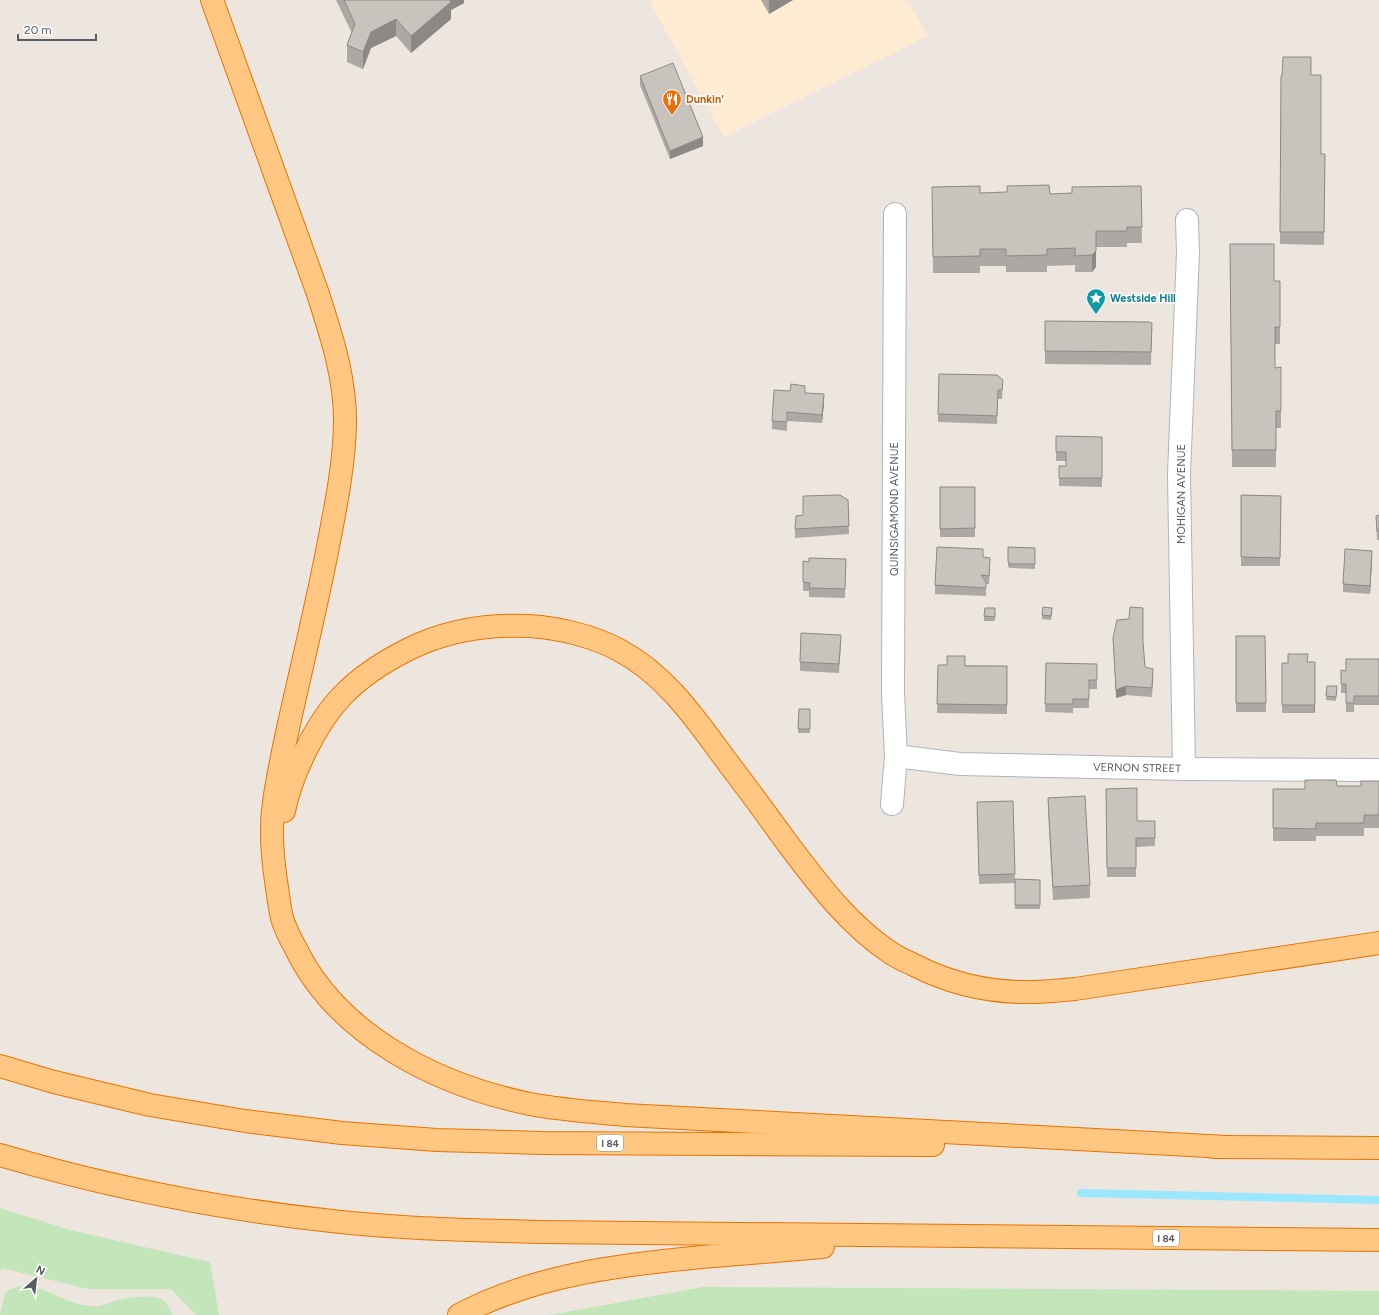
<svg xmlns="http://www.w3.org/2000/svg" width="1379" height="1315" font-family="Figtree,sans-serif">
  <rect width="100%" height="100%" fill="#ece6df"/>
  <path fill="#ffebd1" d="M649,0H907L928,36L724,137Z"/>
  <g fill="#c2e5ba">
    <path d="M0,1208L70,1230L210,1262L219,1315H196L171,1289H88L2,1268L0,1272Z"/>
    <path d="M28,1285C50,1290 65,1303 89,1306C100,1308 108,1303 118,1300C128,1297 159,1293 165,1302C168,1305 170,1311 173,1315H0C7,1289 0,1290 28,1285Z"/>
    <path d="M703,1287L1379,1291V1315H550Z"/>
  </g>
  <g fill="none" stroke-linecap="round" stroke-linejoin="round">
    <path stroke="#9be7ff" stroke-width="8" d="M1081,1193L1379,1200"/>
    <g stroke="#b0b4b8" stroke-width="24">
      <g id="minor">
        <path d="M896,756L960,764L1184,769L1379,770"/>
        <path d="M1184,769L1179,474L1188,252L1187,220"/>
        <path d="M892,804L896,756L893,693L895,214"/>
      </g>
    </g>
    <g stroke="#ea7300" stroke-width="24">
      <g id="highway">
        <path d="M212,0L317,291C331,334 346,379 345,425C344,463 337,500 330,536C320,590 307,644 295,697C287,732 279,766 274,802C270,828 272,854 276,881C278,893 279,906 282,918C285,928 290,938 295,947C337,1035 437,1085 530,1104C561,1110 593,1112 625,1115L1227,1147"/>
        <path d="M284,811C291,775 316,723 342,696C360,677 385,661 409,649C447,630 487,624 529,626C559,628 593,636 619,650C661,672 690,711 717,748C740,779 763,809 785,840C816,881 847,924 891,953C898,958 906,961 914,965C951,984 992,993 1033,992C1047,992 1061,990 1075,989L1379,943"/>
        <path d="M0,1066L54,1082L150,1105L245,1121L342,1133L437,1140L542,1143L933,1145"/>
        <path d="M1214,1147L1379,1148"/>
        <path d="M0,1155C109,1187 220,1209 332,1221C402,1229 471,1230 541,1232L1379,1240"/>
        <path d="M459,1315C534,1275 619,1265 702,1257C742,1254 783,1250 823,1247"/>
      </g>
    </g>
    <use href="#minor" stroke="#fff" stroke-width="22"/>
    <use href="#highway" stroke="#ffc782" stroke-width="22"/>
  </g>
  <g fill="#ada8a3">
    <path d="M336,0H464V3L451,10V19L411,53L396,36L371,48L363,69L347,62V45L352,33Z"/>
    <path d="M761,0H793L769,14Z"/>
    <path d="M1311,75L1321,154H1325L1324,245L1280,244L1281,76Z"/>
    <path d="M640,76L703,146L670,159L640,85Z"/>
    <path d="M1141,186L1142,243H1127V247H1096V267L1092,272H1075V265L1047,266V272H1006V266H980V273H933L932,204L980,193L1050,194L1072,193Z"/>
    <path d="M1230,244L1274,281L1280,327V344H1275V368L1281,367V428H1276V467H1232Z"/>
    <path d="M1045,321L1152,323L1151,365L1045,364Z"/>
    <path d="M939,374L1003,380L1002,399H998L997,424L938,422Z"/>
    <path d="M805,393L824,403L822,423L787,421V431L772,429V421Z"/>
    <path d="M1056,436L1102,437V487L1059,486V466H1066V461H1056Z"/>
    <rect x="940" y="487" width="35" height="50"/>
    <path d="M1241,495L1281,496L1280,566H1241Z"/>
    <path d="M848,500L849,534L795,538V529L803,515Z"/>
    <path d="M1379,515V540H1377L1376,516Z"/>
    <path d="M1008,547L1035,548V569L1010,568L1008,567Z"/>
    <path d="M983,557L990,566L989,584H986V596L935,594V585Z"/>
    <path d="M846,559L845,598L809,597V591H803V561L809,562Z"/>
    <path d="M1372,560L1370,594L1343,592V584Z"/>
    <path d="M995,608V621H984V616Z"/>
    <path d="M1052,613L1051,620L1042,619V615Z"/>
    <path d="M1236,636H1265L1266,712H1236Z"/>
    <path d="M1113,638L1143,644L1145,667L1153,678L1152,697L1126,695L1116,698Z"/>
    <path d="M841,643L839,673L800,671V662Z"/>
    <path d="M1379,659V705H1354V712H1346V693H1341V670L1346,671Z"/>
    <path d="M1315,662V712L1314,713H1282V663Z"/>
    <path d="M1046,663L1097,673V689H1089V708H1073V713L1045,712Z"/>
    <path d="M938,665L1007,666V714L937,713Z"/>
    <path d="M1337,690L1336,701L1326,700V696Z"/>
    <path d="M799,709H810V733H798Z"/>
    <path d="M1379,781V828H1364V836H1316V841H1273V789H1305L1337,786H1361Z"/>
    <path d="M1106,789L1137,821H1155V846L1136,847V877H1107Z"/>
    <path d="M1048,798L1090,885V898L1053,900L1048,810Z"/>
    <path d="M1013,801L1015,883L979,884L977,802Z"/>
    <path d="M1015,879L1040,880V909H1015Z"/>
  </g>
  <g fill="#8d8885">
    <path d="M447,0H464V3L451,10V19L411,53V36Z"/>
    <path d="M769,0H793L769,14Z"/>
    <path d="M396,19V36L371,48L363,69V52L371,32Z"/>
    <path d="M703,137V146L670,159V151Z"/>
    <path d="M1096,251V267L1092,272V255Z"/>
    <path d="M824,394V403L822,423V415Z"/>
    <path d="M1372,551V560L1370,594V586Z"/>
    <path d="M1126,686V695L1116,698V690Z"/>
    <path d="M1315,704V712L1314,713V705Z"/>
  </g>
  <g fill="#c9c3be" stroke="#8d8885">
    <path d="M344,0H450L451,2L411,36L396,19L371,32L363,52L347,45L355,24Z"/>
    <path d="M1283,57H1311V75H1321V154H1325L1324,232H1280L1281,76H1282Z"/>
    <path d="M673,63L703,137L670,151L640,76Z"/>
    <path d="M1049,185L1050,194L1072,193V187L1141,186L1142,227H1127V231H1096V251L1092,255L1075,256V248L1047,249V255L1006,256V249H980V256L933,257L932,187L980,186V193L1007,192V186Z"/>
    <path d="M1230,244H1274V281H1280V327H1275V368L1281,367V411H1276V450H1232Z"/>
    <path d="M1045,321L1149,322L1152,323L1151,352L1045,351Z"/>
    <path d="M939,374L997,375L1003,380L1002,390H998L997,416L938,414Z"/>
    <path d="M791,384L805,386V393L824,394L822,415L787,412V422L772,421L774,390L790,391Z"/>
    <path d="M1056,436L1102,437V478H1059V466H1066V452H1056Z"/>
    <path d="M940,487H975V528L940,529Z"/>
    <path d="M840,495L848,500L849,526L795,529L796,516L803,515V496Z"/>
    <path d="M1241,495L1281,496L1280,558L1241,557Z"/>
    <path d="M1379,515V531H1377L1376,516Z"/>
    <path d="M937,547L983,549V557L990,558L989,576L981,575L986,582V588L935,585Z"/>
    <path d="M1008,547L1035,548V564H1010L1008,562Z"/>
    <path d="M1345,549L1372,551L1370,586L1343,584Z"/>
    <path d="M809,558L846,559L845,589L809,588L810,583L803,582V561L809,562Z"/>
    <path d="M1043,607L1052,608L1051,616L1042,615Z"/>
    <path d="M1130,607L1143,608V642L1145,667L1153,669L1152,688L1126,686L1116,690L1113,638L1117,620L1129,619Z"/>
    <path d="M985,608H995V617L984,616Z"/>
    <path d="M801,633L841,635L839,664L800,662Z"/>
    <path d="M1236,636H1265L1266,703H1236Z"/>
    <path d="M1288,654H1308L1307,662H1315V704L1314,705H1282V663H1288Z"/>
    <path d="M947,656H965V666H1007V705L937,704L938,665H947Z"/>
    <path d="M1346,659H1379V696H1354V703H1346V684H1341V670L1346,671Z"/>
    <path d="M1046,663L1097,664V680H1089V699H1073V704H1045Z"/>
    <path d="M1327,686H1337L1336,697L1326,696Z"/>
    <path d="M799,709H810V729H798Z"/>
    <path d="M1305,780H1336L1337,786H1361V781H1379V815H1364V823H1316V829L1273,828V789H1305Z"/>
    <path d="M1137,788V821H1155V838H1136V868H1107L1106,789Z"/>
    <path d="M1085,796L1090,885L1053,887L1048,798Z"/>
    <path d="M1013,801L1015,874L979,875L977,802Z"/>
    <path d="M1015,879L1040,880V905H1015Z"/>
  </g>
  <defs>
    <g id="restaurant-pin" transform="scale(1)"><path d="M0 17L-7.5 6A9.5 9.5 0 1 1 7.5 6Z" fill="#e8710a" stroke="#fff"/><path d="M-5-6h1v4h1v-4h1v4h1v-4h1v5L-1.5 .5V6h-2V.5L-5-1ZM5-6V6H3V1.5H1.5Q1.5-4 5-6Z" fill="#fff"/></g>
    <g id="sight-pin" transform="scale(1)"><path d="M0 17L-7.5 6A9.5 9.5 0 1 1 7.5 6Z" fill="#0f9aa8" stroke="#fff"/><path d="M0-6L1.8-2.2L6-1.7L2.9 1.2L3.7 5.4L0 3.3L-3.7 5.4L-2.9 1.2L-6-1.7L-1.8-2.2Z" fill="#fff"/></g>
  </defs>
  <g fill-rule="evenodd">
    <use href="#restaurant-pin" x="672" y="99"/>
    <use href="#sight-pin" x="1096" y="298"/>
  </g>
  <g text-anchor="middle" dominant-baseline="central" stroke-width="3" stroke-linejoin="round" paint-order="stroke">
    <g fill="#fff" stroke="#8a8e90" stroke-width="1">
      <rect x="597" y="1135" width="26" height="16" rx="3"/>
      <rect x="1153" y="1230" width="26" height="16" rx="3"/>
    </g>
    <g font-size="10" font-weight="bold" fill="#585d61">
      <text x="610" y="1143">I 84</text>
      <text x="1166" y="1238">I 84</text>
    </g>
    <g font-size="11" font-weight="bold" fill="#c56008" stroke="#fff" text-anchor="start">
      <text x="686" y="99">Dunkin'</text>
    </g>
    <g font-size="11" font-weight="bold" fill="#0d838f" stroke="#fff" text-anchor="start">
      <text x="1110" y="298">Westside Hill</text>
    </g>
    <g font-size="11" fill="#585d61" stroke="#fff">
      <text transform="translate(1181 494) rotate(-90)">MOHIGAN AVENUE</text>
      <text transform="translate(894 509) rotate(-90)">QUINSIGAMOND AVENUE</text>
      <text transform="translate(1137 768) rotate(1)">VERNON STREET</text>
    </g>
  </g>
  <g transform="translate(36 1279) rotate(28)" stroke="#ffffff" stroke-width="3" paint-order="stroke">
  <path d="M0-3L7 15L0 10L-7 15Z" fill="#585d61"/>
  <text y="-6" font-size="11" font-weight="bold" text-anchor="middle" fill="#585d61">N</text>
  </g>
  <path d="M18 34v6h78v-6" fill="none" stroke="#585d61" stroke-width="2"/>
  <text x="24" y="34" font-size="12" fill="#585d61" stroke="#ffffff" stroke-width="3" paint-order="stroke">20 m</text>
</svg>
